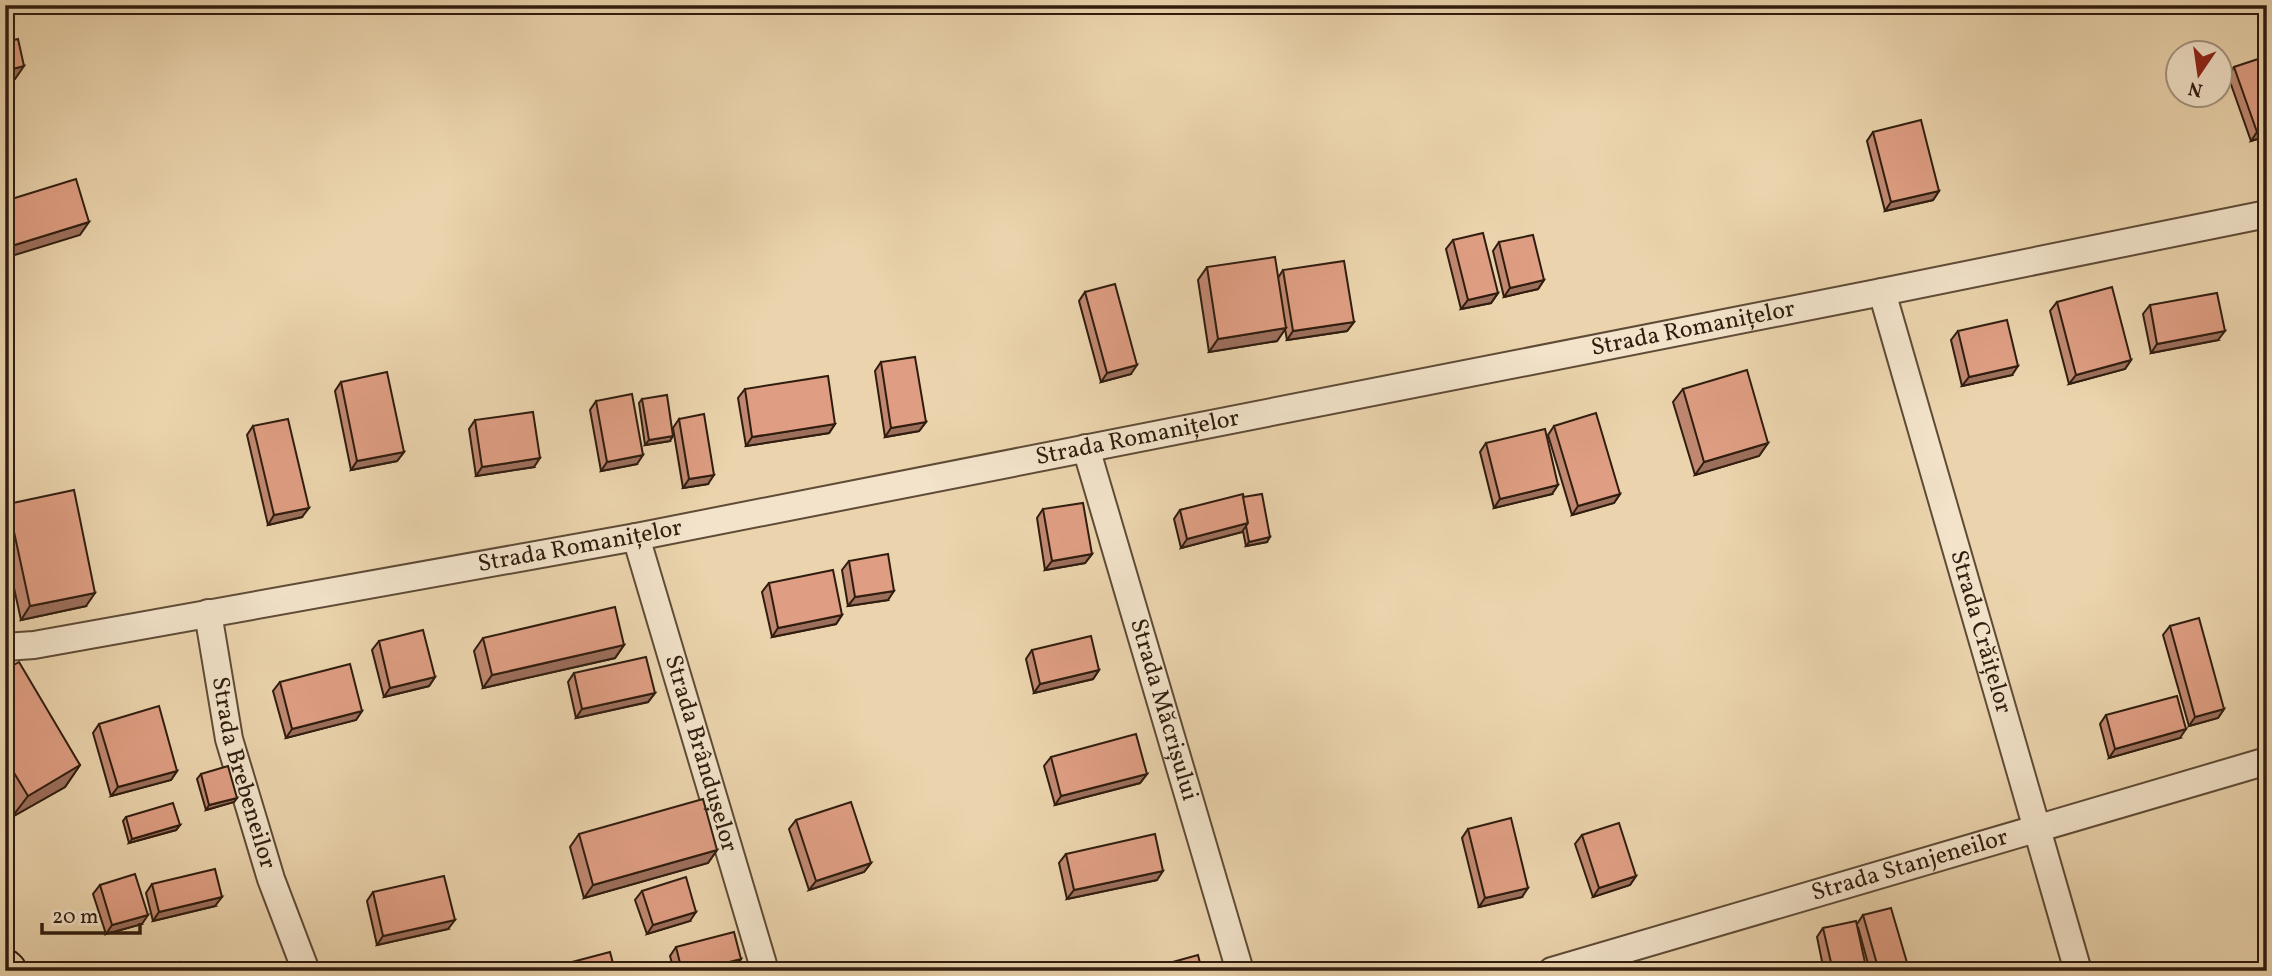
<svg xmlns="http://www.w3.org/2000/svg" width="2272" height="976" font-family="Vollkorn,serif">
  <rect width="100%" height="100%" fill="#ebd4ad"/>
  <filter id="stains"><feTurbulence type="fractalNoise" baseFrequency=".00286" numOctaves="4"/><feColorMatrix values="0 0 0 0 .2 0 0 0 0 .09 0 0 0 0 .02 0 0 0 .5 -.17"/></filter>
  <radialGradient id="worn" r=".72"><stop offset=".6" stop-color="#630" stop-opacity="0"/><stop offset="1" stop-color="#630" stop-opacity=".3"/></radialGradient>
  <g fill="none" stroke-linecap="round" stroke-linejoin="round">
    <g stroke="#5f4b36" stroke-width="30">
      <g id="minor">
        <path id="s1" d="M1882,292L2078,971"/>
        <path id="s2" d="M1086,448L1240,971"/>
        <path id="s3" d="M636,537L765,971"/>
        <path id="s4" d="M208,613L229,739L271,879L306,971"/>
        <path id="s5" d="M5,647L34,645L636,537L1882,292L2267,214"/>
        <path id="s6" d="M1552,971L2267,761"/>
      </g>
    </g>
    <g stroke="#301d0f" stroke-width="42">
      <path id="trunk" d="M5,969L7,971"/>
    </g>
    <use href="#minor" stroke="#f2e3ca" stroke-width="26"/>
    <use href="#trunk" stroke="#ebd4ad" stroke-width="38"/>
  </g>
  <g fill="#c08871" stroke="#301d0f" stroke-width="2">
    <path d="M2267,65V136L2251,141L2228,76L2234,67Z"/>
    <path d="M1873,132L1939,191L1933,200L1885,211L1867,141Z"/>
    <path d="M1453,240L1498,293L1491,303L1461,309L1446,249Z"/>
    <path d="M1499,242L1544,280L1538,289L1504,297L1493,251Z"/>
    <path d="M1207,267L1278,278L1283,270L1354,322L1347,331L1287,340L1285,329L1277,341L1209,352L1198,280Z"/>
    <path d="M1085,292L1131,374L1101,382L1079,301Z"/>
    <path d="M2057,302L2131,360L2125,369L2069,384L2050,311Z"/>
    <path d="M2150,305L2218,340L2151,353L2143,314Z"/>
    <path d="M1958,331L2012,375L1962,386L1951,340Z"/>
    <path d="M881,362L926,422L919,431L885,437L875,371Z"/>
    <path d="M341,382L404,452L397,461L351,470L335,391Z"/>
    <path d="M745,389L835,424L829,433L746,446L738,398Z"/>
    <path d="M1683,389L1768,443L1759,456L1695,475L1673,402Z"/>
    <path d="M642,399L670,441L645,445L639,403Z"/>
    <path d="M596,401L637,464L601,471L590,410Z"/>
    <path d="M679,419L708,484L683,488L673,428Z"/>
    <path d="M475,420L534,467L476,476L469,429Z"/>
    <path d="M253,426L302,517L268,525L247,435Z"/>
    <path d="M1554,426L1620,494L1614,503L1572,515L1548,435Z"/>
    <path d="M1486,443L1552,494L1494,508L1480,452Z"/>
    <path d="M1243,497L1267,542L1246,546L1243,531L1242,532L1181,548L1174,519L1180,510Z"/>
    <path d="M8,504L86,606L21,620L5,547V508Z"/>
    <path d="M1043,509L1092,554L1085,563L1045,570L1037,518Z"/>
    <path d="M849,561L888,600L848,606L842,570Z"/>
    <path d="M769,583L842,615L836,624L772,637L762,592Z"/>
    <path d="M2170,626L2224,709L2218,718L2189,726L2163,635Z"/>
    <path d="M483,638L624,645L615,658L483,688L474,651Z"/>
    <path d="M379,641L435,677L429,686L384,697L372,650Z"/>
    <path d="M1032,650L1099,670L1093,679L1034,693L1026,659Z"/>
    <path d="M5,670L80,765L65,787L12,817L5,805Z"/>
    <path d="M574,673L655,693L648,702L576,718L568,682Z"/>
    <path d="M280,682L362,711L356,720L286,738L273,691Z"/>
    <path d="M2106,715L2180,738L2109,758L2100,724Z"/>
    <path d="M99,724L177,771L171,780L111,796L93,733Z"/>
    <path d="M1051,757L1147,774L1140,783L1055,805L1044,766Z"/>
    <path d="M201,774L237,798L234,802L206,810L197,779Z"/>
    <path d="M2267,792V840L2258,802L2264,793Z"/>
    <path d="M126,817L180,825L176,830L129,843L123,821Z"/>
    <path d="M796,820L871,863L864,872L809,890L789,829Z"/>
    <path d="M1468,829L1522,897L1479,907L1462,838Z"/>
    <path d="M579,834L717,850L708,863L584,898L570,847Z"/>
    <path d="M1582,835L1636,876L1630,885L1593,897L1575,844Z"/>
    <path d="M1066,854L1157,880L1067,899L1059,863Z"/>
    <path d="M152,884L215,906L153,921L146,893Z"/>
    <path d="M100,885L142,924L106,934L93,894Z"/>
    <path d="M642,891L690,921L647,934L635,900Z"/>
    <path d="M373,892L448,929L377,945L367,901Z"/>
    <path d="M1863,915L1908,966L1916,971H1870L1858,927L1864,971H1824L1817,937L1823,928L1857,924Z"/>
    <path d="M676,947L741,959L735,968L723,971H674L670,956Z"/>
  </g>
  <g fill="#9c6f5c" stroke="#301d0f" stroke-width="2">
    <path d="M24,66L15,79L5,81V71Z"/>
    <path d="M2267,129V136L2251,141L2257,132Z"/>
    <path d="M1939,191L1933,200L1885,211L1891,202Z"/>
    <path d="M89,222L80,235L5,258V248Z"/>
    <path d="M1544,280L1538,289L1504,297L1510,288Z"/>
    <path d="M1498,293L1491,303L1461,309L1468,300Z"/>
    <path d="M1354,322L1347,331L1287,340L1293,331Z"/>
    <path d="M1286,328L1277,341L1209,352L1218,339Z"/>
    <path d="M2225,331L2218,340L2151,353L2157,344Z"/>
    <path d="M2131,360L2125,369L2069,384L2076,375Z"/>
    <path d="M1137,365L1131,374L1101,382L1107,373Z"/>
    <path d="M2018,366L2012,375L1962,386L1969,377Z"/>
    <path d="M926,422L919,431L885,437L891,428Z"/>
    <path d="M835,424L829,433L746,446L752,437Z"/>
    <path d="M673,436L670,441L645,445L649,440Z"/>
    <path d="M1768,443L1759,456L1695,475L1704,462Z"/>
    <path d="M404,452L397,461L351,470L357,461Z"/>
    <path d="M643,455L637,464L601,471L607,462Z"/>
    <path d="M540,458L534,467L476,476L482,467Z"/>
    <path d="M714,475L708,484L683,488L689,479Z"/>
    <path d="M1558,485L1552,494L1494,508L1500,499Z"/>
    <path d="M1620,494L1614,503L1572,515L1578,506Z"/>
    <path d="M309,508L302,517L268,525L274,515Z"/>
    <path d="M1248,523L1242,532L1181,548L1187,539Z"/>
    <path d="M1270,537L1267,542L1246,546L1249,542Z"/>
    <path d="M1092,554L1085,563L1045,570L1052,561Z"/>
    <path d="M894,591L888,600L848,606L855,597Z"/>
    <path d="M95,593L86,606L21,620L30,606Z"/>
    <path d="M842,615L836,624L772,637L778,628Z"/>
    <path d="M624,645L615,658L483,688L492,675Z"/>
    <path d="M1099,670L1093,679L1034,693L1040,684Z"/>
    <path d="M435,677L429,686L384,697L390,688Z"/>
    <path d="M655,693L648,702L576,718L582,709Z"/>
    <path d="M2224,709L2218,718L2189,726L2195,717Z"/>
    <path d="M362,711L356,720L286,738L292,729Z"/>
    <path d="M2186,729L2180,738L2109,758L2115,749Z"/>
    <path d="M80,765L65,787L12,817L28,796Z"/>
    <path d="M177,771L171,780L111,796L118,787Z"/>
    <path d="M1147,774L1140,783L1055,805L1061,796Z"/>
    <path d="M237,798L234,802L206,810L209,805Z"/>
    <path d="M180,825L176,830L129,843L132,839Z"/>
    <path d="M717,850L708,863L584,898L593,885Z"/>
    <path d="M871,863L864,872L809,890L816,881Z"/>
    <path d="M1163,871L1157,880L1067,899L1074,890Z"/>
    <path d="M1636,876L1630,885L1593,897L1599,888Z"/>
    <path d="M1528,888L1522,897L1479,907L1485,898Z"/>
    <path d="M222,897L215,906L153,921L159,912Z"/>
    <path d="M696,912L690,921L647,934L653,925Z"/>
    <path d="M148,915L142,924L106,934L112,925Z"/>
    <path d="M455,920L448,929L377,945L383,936Z"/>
    <path d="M741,959L735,968L723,971H695Z"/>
    <path d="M1866,967L1864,971H1850Z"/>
  </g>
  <g fill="#df9e83" stroke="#301d0f" stroke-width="2">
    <path d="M18,39L24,66L5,71V42Z"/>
    <path d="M2264,57L2267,65V129L2257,132L2234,67Z"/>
    <path d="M1921,120L1939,191L1891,202L1873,132Z"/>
    <path d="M76,179L89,222L5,248V201Z"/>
    <path d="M1483,233L1498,293L1468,300L1453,240Z"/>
    <path d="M1533,235L1544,280L1510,288L1499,242Z"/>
    <path d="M1275,257L1286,328L1218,339L1207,267Z"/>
    <path d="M1344,261L1354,322L1293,331L1283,270Z"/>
    <path d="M1115,284L1137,365L1107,373L1085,292Z"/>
    <path d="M2112,287L2131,360L2076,375L2057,302Z"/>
    <path d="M2217,293L2225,331L2157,344L2150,305Z"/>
    <path d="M2007,320L2018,366L1969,377L1958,331Z"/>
    <path d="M915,357L926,422L891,428L881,362Z"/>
    <path d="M1747,370L1768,443L1704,462L1683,389Z"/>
    <path d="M387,372L404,452L357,461L341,382Z"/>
    <path d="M828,376L835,424L752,437L745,389Z"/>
    <path d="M632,394L643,455L607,462L596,401Z"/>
    <path d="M667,395L673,436L649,440L642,399Z"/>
    <path d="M533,412L540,458L482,467L475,420Z"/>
    <path d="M1596,413L1620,494L1578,506L1554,426Z"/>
    <path d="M704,414L714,475L689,479L679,419Z"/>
    <path d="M288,419L309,508L274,515L253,426Z"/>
    <path d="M1545,429L1558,485L1500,499L1486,443Z"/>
    <path d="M74,490L95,593L30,606L8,504Z"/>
    <path d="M1243,494L1248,523L1187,539L1180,510Z"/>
    <path d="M1262,494L1270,537L1249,542L1246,526L1248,523L1243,497Z"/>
    <path d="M1083,503L1092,554L1052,561L1043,509Z"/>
    <path d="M888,554L894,591L855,597L849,561Z"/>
    <path d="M833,570L842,615L778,628L769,583Z"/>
    <path d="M615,607L624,645L492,675L483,638Z"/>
    <path d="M2199,618L2224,709L2195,717L2170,626Z"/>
    <path d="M423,630L435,677L390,688L379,641Z"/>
    <path d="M1091,636L1099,670L1040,684L1032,650Z"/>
    <path d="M646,657L655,693L582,709L574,673Z"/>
    <path d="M19,662L80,765L28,796L5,758V670Z"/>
    <path d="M350,664L362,711L292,729L280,682Z"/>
    <path d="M2177,696L2186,729L2115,749L2106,715Z"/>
    <path d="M159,706L177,771L118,787L99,724Z"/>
    <path d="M1136,734L1147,774L1061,796L1051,757Z"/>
    <path d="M228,766L237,798L209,805L201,774Z"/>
    <path d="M2267,792V804L2264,793Z"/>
    <path d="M703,799L717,850L593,885L579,834Z"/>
    <path d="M851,802L871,863L816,881L796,820Z"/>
    <path d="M173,803L180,825L132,839L126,817Z"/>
    <path d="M1511,818L1528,888L1485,898L1468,829Z"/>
    <path d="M1619,823L1636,876L1599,888L1582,835Z"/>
    <path d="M1155,834L1163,871L1074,890L1066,854Z"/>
    <path d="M215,869L222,897L159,912L152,884Z"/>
    <path d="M135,874L148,915L112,925L100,885Z"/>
    <path d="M444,876L455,920L383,936L373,892Z"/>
    <path d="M686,877L696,912L653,925L642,891Z"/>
    <path d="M1891,908L1908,966L1914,964L1916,971H1879L1863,915Z"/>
    <path d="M1856,921L1866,967L1850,971H1833L1823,928Z"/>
    <path d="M734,932L741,959L695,971H682L676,947Z"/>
    <path d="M610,952L615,971H554L553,967Z"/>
    <path d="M1198,955L1202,971H1140Z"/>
    <path d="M180,962L182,971H143Z"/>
  </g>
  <g text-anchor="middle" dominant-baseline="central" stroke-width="5" stroke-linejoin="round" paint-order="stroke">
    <g font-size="24" fill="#301d0f" stroke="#f2e3ca">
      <text stroke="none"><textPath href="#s5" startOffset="1718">Strada Romanițelor</textPath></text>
      <text stroke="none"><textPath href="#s5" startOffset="1152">Strada Romanițelor</textPath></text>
      <text stroke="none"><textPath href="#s5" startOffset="584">Strada Romanițelor</textPath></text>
      <text stroke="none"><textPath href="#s1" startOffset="354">Strada Crăițelor</textPath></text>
      <text stroke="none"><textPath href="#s2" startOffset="273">Strada Măcrișului</textPath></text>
      <text stroke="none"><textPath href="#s3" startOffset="226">Strada Brândușelor</textPath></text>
      <text stroke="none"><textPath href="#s4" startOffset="164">Strada Brebeneilor</textPath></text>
      <text stroke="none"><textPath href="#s6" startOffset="373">Strada Stanjeneilor</textPath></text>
    </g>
  </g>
  <rect width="2272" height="976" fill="none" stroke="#ebd4ad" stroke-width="28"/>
  <rect x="7" y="7" width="2258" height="962" fill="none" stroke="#301d0f" stroke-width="3.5"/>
  <rect x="14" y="14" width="2244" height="948" fill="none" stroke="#301d0f" stroke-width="2"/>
  <g transform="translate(2199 74) rotate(193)"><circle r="33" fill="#f2e3ca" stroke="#a4947f" stroke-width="2"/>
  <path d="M0-5L12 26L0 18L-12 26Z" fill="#8f2418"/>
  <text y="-10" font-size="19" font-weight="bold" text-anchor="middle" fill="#301d0f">N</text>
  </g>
  <path d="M42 923v10h98v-10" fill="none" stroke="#301d0f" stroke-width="3.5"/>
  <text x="52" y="923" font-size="21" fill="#301d0f" stroke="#f2e3ca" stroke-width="5" paint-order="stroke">20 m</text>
  <rect width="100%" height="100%" filter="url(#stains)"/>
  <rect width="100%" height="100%" fill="url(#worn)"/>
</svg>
